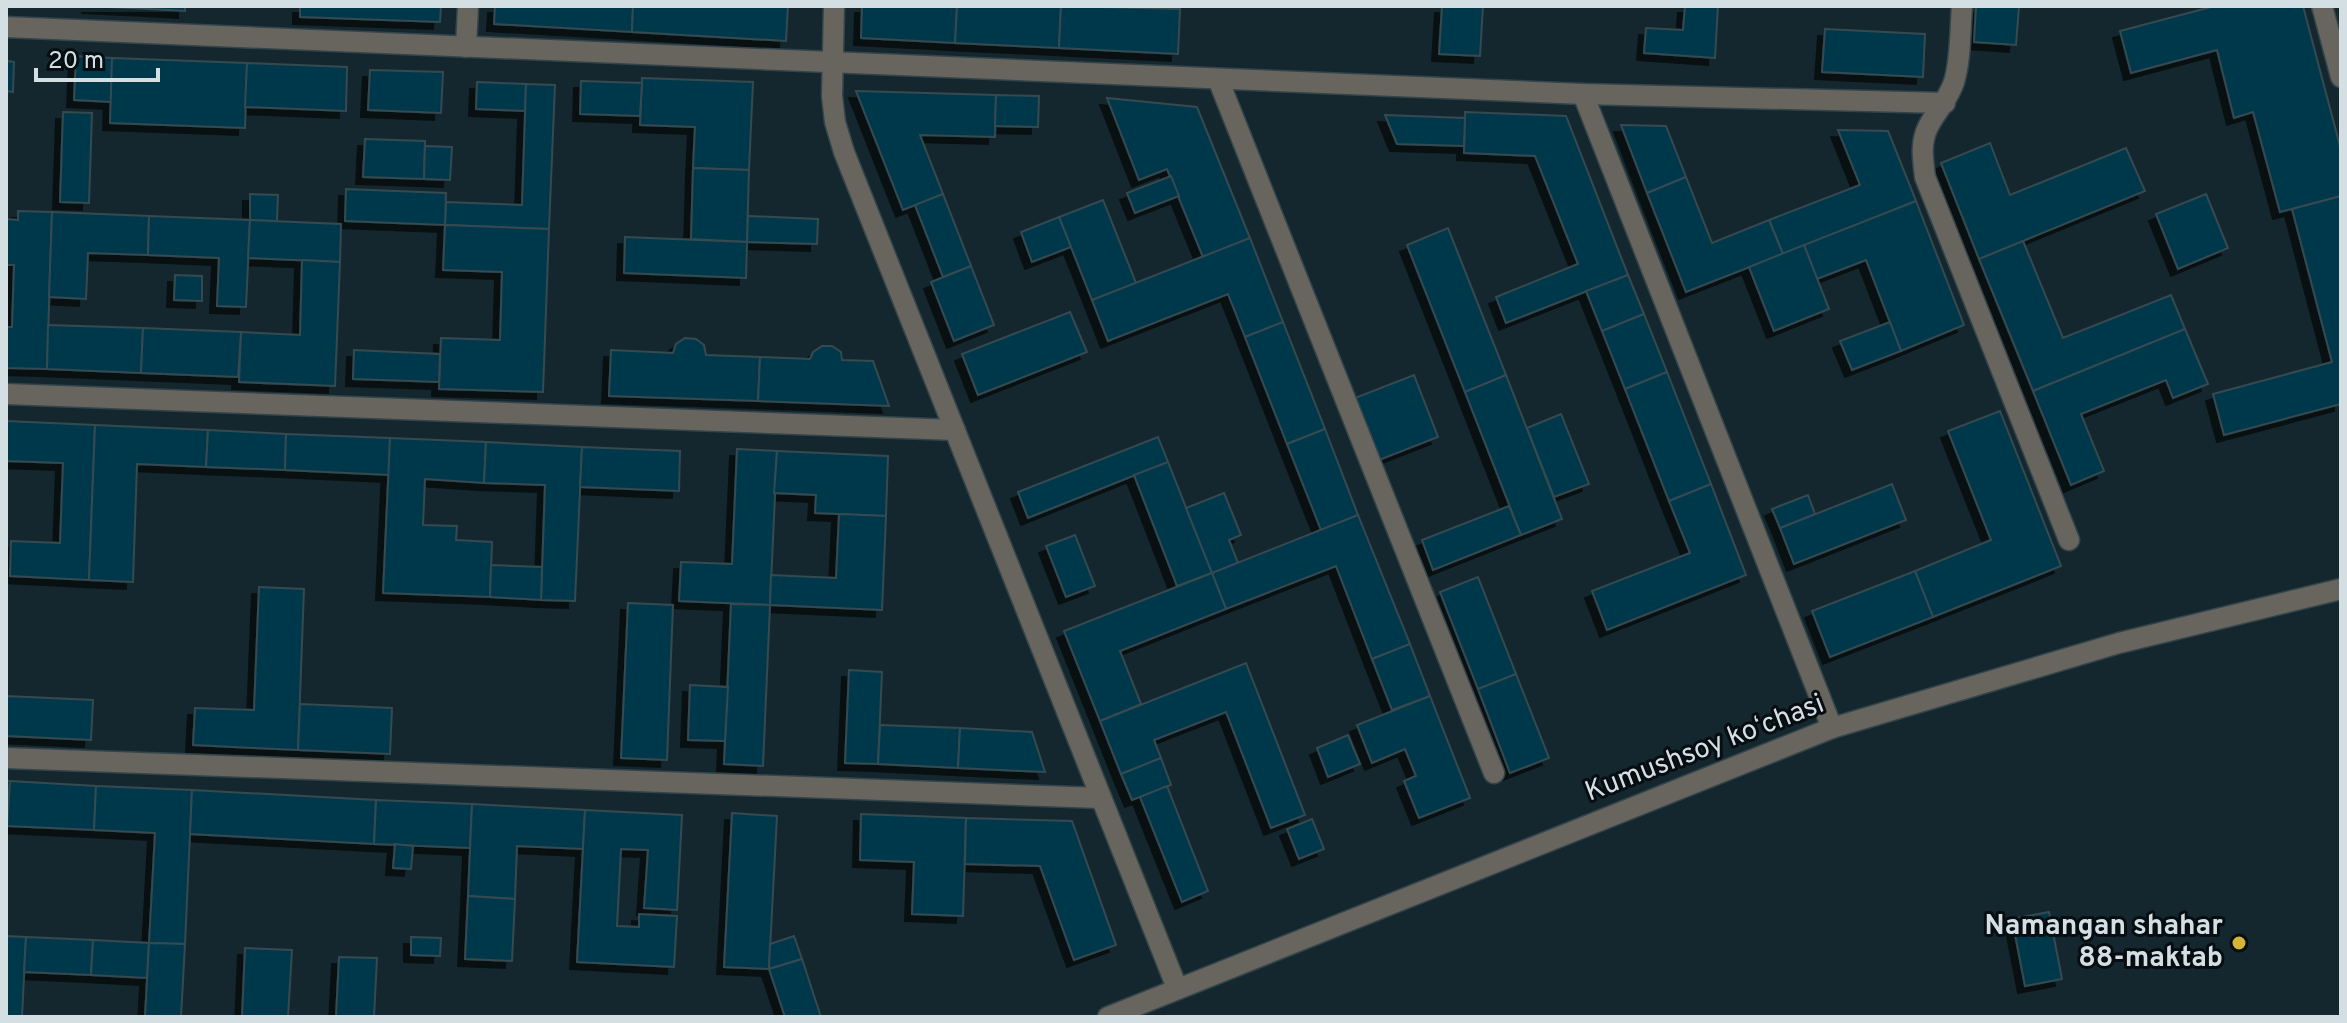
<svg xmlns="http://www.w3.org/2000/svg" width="2347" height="1023" font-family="Overpass,sans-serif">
  <defs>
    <filter id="shadow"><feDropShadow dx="-7" dy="7" stdDeviation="0" flood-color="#0009"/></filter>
  </defs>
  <rect width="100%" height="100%" fill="#15272e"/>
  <g fill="#00394b" stroke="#364951" stroke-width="2" filter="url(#shadow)">
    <path d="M88,6H150V9Z"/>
    <path d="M150,6H185V11L150,9Z"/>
    <path d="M300,6H441L440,22L300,17Z"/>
    <path d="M495,6H633L632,32L494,24Z"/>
    <path d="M633,6H788L786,41L632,32Z"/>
    <path d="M862,6H957L955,43L861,38Z"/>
    <path d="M957,6H1061L1059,48L955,43Z"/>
    <path d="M1061,6L1180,9L1178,54L1059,48Z"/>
    <path d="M1442,6H1483L1480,56L1439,54Z"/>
    <path d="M1685,6H1718L1715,58L1644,53L1646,28L1683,30Z"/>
    <path d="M1976,6H2019L2016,45L1974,42Z"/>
    <path d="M2215,6H2303L2341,150V196L2280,212L2253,112L2234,118L2217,50L2131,73L2120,31Z"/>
    <path d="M1825,29L1925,34L1923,77L1822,72Z"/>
    <path d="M76,56L112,58L111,102L74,100Z"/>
    <path d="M112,58L247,63L245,128L110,123Z"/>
    <path d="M6,61L14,62L13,92L6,91Z"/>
    <path d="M247,63L347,67L346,111L245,107Z"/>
    <path d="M370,70L443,72L441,113L368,110Z"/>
    <path d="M642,78L753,82L749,170L693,168L695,127L640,125Z"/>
    <path d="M581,81L642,83L640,116L580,114Z"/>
    <path d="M477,82L526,84L525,111L476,109Z"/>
    <path d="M526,84L555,85L549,229L445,225L446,202L522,205Z"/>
    <path d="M856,91L996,95L995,137L920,135L943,194L903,210Z"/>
    <path d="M996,95L1039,96L1038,127L995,126Z"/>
    <path d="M1107,98L1197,107L1250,238L1203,257L1167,169L1139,180Z"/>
    <path d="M63,112L92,113L89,203L60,202Z"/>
    <path d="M1465,112L1566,116L1628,275L1506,323L1496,297L1578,264L1535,156L1464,153Z"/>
    <path d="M1385,115L1465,118L1464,146L1397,144Z"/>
    <path d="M1621,125L1666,126L1686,177L1647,193Z"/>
    <path d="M1838,130L1888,131L1916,201L1783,254L1769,220L1860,185Z"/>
    <path d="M365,139L425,141L424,179L363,177Z"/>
    <path d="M1990,143L2010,195L2126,148L2145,191L1979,259L1941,163Z"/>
    <path d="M425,146L452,147L450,180L424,179Z"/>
    <path d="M693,168L749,170L747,242L691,239Z"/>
    <path d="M1171,176L1179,196L1135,213L1127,193Z"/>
    <path d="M1686,177L1712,243L1769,220L1783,254L1686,292L1647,193Z"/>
    <path d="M346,189L446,193L445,225L345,221Z"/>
    <path d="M250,194L278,195L277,221L250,220Z"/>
    <path d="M943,194L971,266L943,277L915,205Z"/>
    <path d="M2206,194L2228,248L2178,269L2156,214Z"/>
    <path d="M2341,196V404L2224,435L2213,394L2332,362L2292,209Z"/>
    <path d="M1103,200L1136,283L1092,300L1059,217Z"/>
    <path d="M1916,201L1964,325L1901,351L1866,260L1817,279L1804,245Z"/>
    <path d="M18,211L52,212L47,369L6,368V327H12L14,265H6V219L18,220Z"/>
    <path d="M52,212L149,216L148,255L88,253L86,299L49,297Z"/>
    <path d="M149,216L250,220L246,307L217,306L219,258L148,255Z"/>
    <path d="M748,216L818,219L817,244L747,242Z"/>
    <path d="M1059,217L1071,247L1032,262L1021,232Z"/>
    <path d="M250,220L341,224L340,262L248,258Z"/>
    <path d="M445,225L549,229L543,392L439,389L441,338L500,340L502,272L443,270Z"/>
    <path d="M1448,228L1506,375L1465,392L1407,245Z"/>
    <path d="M625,237L747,242L746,278L624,273Z"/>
    <path d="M1250,238L1283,322L1245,337L1228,294L1108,341L1092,300Z"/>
    <path d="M2023,241L2063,338L2171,295L2185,329L2033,391L1979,259Z"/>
    <path d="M1804,245L1829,309L1774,331L1749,267Z"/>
    <path d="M302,260L340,262L335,386L239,382L241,332L300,335Z"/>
    <path d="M971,266L994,325L954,341L931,282Z"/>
    <path d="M175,275L202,276V301L174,300Z"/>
    <path d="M1628,275L1644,314L1602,331L1586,291Z"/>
    <path d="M1070,312L1087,352L978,395L962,354Z"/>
    <path d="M1644,314L1667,372L1625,389L1602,331Z"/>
    <path d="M1283,322L1325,429L1287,444L1245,337Z"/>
    <path d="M1890,322L1901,351L1852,370L1840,341Z"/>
    <path d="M48,325L143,328L141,373L47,369Z"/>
    <path d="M143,328L241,332L238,377L141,373Z"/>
    <path d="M2185,329L2208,384L2173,398L2166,380L2081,414L2104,471L2071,485L2033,391Z"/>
    <path d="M685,338L696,339L704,345L706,355L760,357L758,401L609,396L611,350L673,353L676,344Z"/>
    <path d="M822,346H832L841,352L842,360L873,361L889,406L758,401L760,357L810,359L813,352Z"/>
    <path d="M354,350L440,354L439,382L353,379Z"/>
    <path d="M1667,372L1711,484L1669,501L1625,389Z"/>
    <path d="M1414,375L1438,437L1379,460L1355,398Z"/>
    <path d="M1506,375L1562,519L1521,535L1465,392Z"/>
    <path d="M2000,411L2061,566L1933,617L1915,571L1991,540L1948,431Z"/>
    <path d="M1561,414L1589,484L1554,497L1527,428Z"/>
    <path d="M6,421L95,425L89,580L10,576L11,541L60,543L63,463L6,461Z"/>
    <path d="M95,425L208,430L206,467L137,464L133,582L89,580Z"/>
    <path d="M1325,429L1358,515L1321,530L1287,444Z"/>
    <path d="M208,430L286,434L285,470L206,467Z"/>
    <path d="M286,434L390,438L389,475L285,470Z"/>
    <path d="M1158,437L1168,462L1028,518L1018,492Z"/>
    <path d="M390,438L486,442L484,483L425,479L423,525L457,526L456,540L492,542L490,597L383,593Z"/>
    <path d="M486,442L582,447L575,601L541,600L545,485L484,483Z"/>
    <path d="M582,447L680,451L679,491L580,487Z"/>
    <path d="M737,449L777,451L770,605L679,601L681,562L732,564Z"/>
    <path d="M777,451L888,456L886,516L815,513L816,495L774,493Z"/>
    <path d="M1168,462L1212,573L1177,586L1134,475Z"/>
    <path d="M1711,484L1746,575L1607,630L1592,591L1690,553L1669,501Z"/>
    <path d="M1892,484L1906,520L1794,564L1780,528Z"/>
    <path d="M1224,493L1241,535L1229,540L1238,563L1212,573L1186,508Z"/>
    <path d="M1808,495L1815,514L1780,528L1772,509Z"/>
    <path d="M1509,506L1521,535L1433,570L1422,540Z"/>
    <path d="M839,514L886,516L882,610L770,605L771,575L836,578Z"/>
    <path d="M1358,515L1410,644L1372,659L1336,566L1226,609L1212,573Z"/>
    <path d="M1075,535L1095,586L1066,597L1046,546Z"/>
    <path d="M491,565L542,567L541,600L490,597Z"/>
    <path d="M1915,571L1933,617L1830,657L1812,611Z"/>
    <path d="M1212,573L1226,609L1120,651L1141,704L1100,721L1064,631Z"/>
    <path d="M1478,577L1516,674L1478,689L1440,592Z"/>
    <path d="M259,587L304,589L298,750L193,745L195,708L254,710Z"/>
    <path d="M628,603L673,605L667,760L621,758Z"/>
    <path d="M731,604L770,605L763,766L724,764Z"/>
    <path d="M1410,644L1430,696L1392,710L1372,659Z"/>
    <path d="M1246,663L1305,815L1271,828L1226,712L1154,740L1161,758L1121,774L1100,721Z"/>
    <path d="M849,670L882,672L878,764L845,763Z"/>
    <path d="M1516,674L1549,758L1510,773L1478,689Z"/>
    <path d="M690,685L728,687L725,741L688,740Z"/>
    <path d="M6,696L93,700L91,740L6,736Z"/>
    <path d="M1430,696L1470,798L1419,818L1404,781L1416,776L1405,749L1372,763L1357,725Z"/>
    <path d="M300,704L392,708L390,754L298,750Z"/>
    <path d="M880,725L960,728L958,768L878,764Z"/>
    <path d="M960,728L1032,732L1045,772L958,768Z"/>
    <path d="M1348,735L1360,764L1328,777L1317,748Z"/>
    <path d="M1161,758L1171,785L1132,800L1121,774Z"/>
    <path d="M6,781H10L7,826H6Z"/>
    <path d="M10,781L96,786L94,830L7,826Z"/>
    <path d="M96,786L192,790L185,944L149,943L155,833L94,830Z"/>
    <path d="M1167,786L1208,891L1182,902L1140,797Z"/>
    <path d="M192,790L376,800L374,844L190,834Z"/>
    <path d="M376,800L472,804L470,848L374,844Z"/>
    <path d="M472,804L585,810L583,849L517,846L515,899L468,896Z"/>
    <path d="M585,810L682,815L677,910L644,908L648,850L621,849L617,926L639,927V914L677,916L674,967L577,962Z"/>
    <path d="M732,813L777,816L769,969L724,967Z"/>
    <path d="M861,814L966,818L963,916L912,914L914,862L860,860Z"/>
    <path d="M966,818L1072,821L1116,945L1074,960L1040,866L965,864Z"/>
    <path d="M1312,819L1324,849L1299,859L1287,829Z"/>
    <path d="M395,844L413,846L411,869L393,868Z"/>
    <path d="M468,896L515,899L512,961L465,959Z"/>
    <path d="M2049,912L2062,979L2025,986L2012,919Z"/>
    <path d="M6,936L26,937L22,1017H6Z"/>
    <path d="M794,936L802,959L769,969L770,944Z"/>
    <path d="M26,937L93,940L91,975L24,972Z"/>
    <path d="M411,937L441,938L440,956L411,955Z"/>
    <path d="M93,940L149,943L147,978L91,975Z"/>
    <path d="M149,943L185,944L181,1017H145Z"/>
    <path d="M245,948L292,950L288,1017H242Z"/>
    <path d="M339,957L377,958L374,1017H336Z"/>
    <path d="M802,959L821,1017H785L769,969Z"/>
  </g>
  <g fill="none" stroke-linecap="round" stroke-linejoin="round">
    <g stroke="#34444b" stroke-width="23">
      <g id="minor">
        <path d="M834,6L832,96L835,122L844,152L1177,988"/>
        <path d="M1962,6C1960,31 1961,58 1954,82C1948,100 1936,111 1928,127C1920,143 1923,160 1925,177L2069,540"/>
        <path d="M2322,6L2341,77"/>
        <path d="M6,27L1583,94L1945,103"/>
        <path d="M466,47L468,6"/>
        <path d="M1218,79L1494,773"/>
        <path d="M1583,94L1832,728"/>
        <path d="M6,394L955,430"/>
        <path d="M6,758L1101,798"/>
        <path d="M1108,1017L1832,728L2119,643L2341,589"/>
      </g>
    </g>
    <use href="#minor" stroke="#67655d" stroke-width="20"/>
  </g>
  <circle fill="#d6b534" stroke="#070e12" stroke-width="3" cx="2239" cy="943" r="8"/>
  <g text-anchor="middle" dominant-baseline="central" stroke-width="6" stroke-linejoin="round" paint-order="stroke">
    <g font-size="28" fill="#d4dfe4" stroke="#070e12">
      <text transform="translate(1705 749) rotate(-21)">Kumushsoy koʻchasi</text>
    </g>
    <g font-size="28" font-weight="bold" fill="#d4dfe4" stroke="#070e12" text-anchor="end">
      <text x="2223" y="927">Namangan shahar<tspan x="2223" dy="32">88-maktab</tspan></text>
    </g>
  </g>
  <rect width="2347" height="1023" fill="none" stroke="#d4dfe4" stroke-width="16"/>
  <path d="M36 68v12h122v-12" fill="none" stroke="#d4dfe4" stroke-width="4"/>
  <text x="48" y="68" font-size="24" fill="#d4dfe4" stroke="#070e12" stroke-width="6" paint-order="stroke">20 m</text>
</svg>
